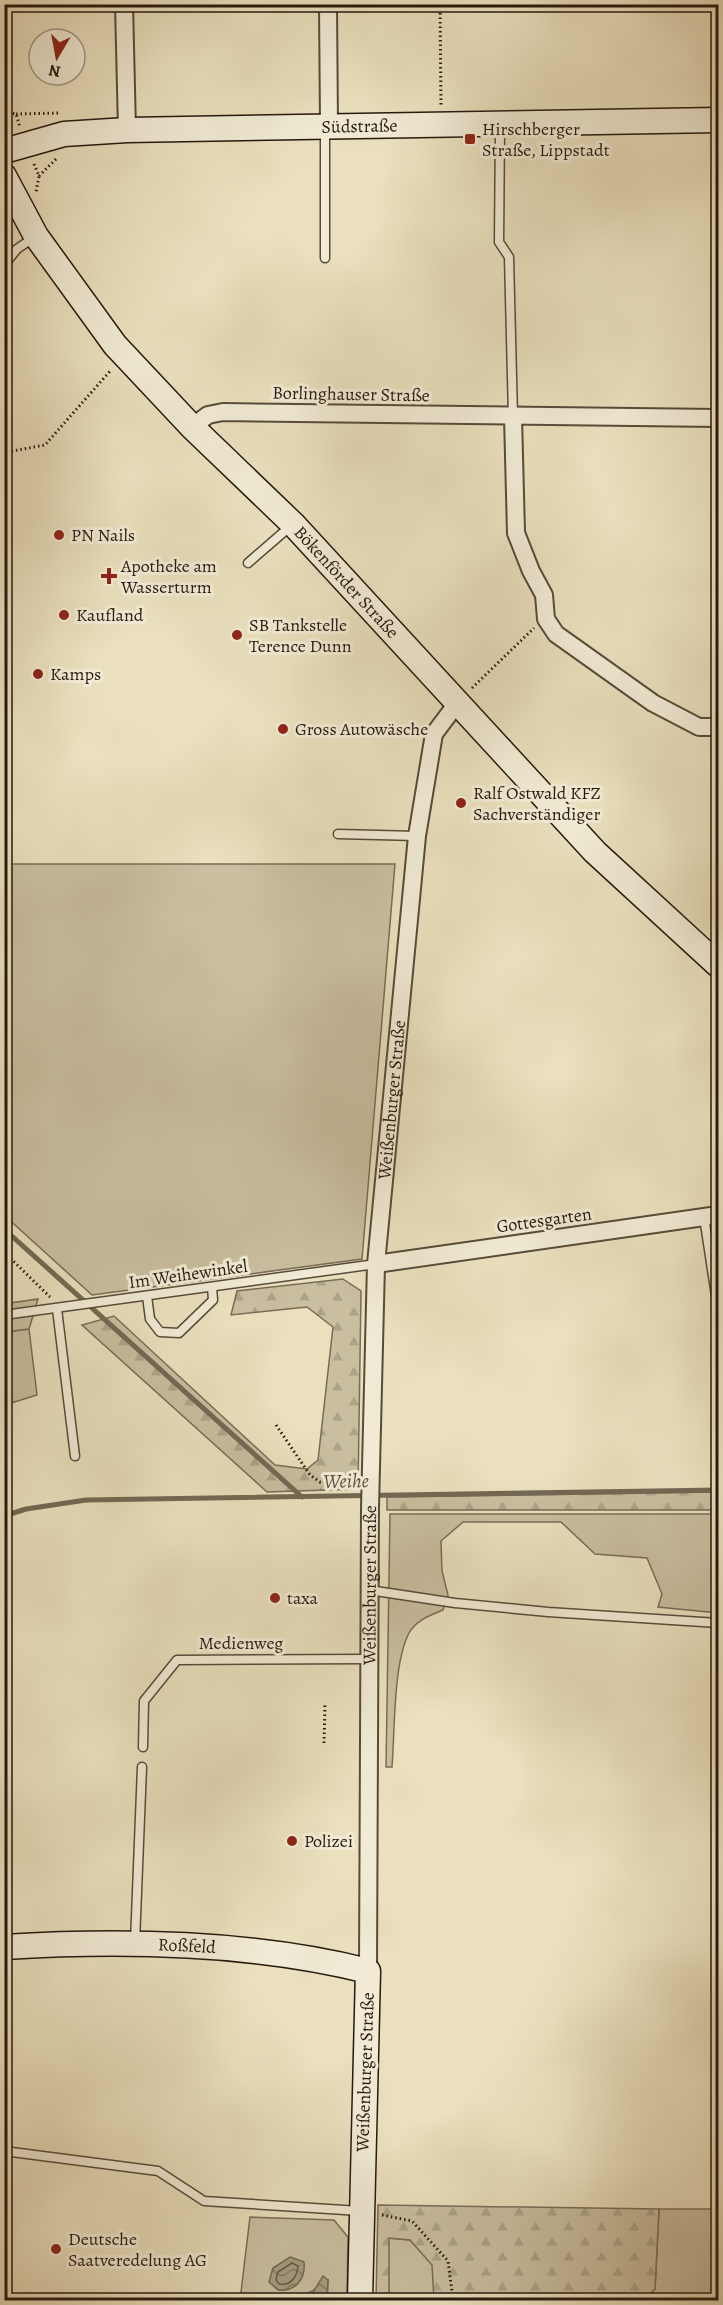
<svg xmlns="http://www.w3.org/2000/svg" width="723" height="2305" font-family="Alegreya,serif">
  <defs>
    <pattern id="forest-firs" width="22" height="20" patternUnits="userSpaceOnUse" patternTransform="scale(1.5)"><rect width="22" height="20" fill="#c9bea0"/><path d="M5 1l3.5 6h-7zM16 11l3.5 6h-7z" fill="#aca389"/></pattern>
    <pattern id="water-waves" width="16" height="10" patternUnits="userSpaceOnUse" patternTransform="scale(1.5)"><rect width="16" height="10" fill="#a79c82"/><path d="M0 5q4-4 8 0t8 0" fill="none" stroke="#887e69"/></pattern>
  </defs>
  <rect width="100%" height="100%" fill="#eae0be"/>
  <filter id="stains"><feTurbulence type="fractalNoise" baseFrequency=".00333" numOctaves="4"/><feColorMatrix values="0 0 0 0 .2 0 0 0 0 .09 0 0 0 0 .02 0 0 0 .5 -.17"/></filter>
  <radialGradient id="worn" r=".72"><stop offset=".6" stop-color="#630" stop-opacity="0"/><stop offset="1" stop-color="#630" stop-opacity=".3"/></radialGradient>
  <g fill="#c9bea0" stroke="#786c57" stroke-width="1.5">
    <path d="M5,864H395L362,1259L92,1295L5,1216Z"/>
    <path d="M29,1329L37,1395L5,1405L4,1332Z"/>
    <path d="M390,1514H718V1613L658,1607L662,1594L647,1558L595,1554L561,1522H463L441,1541L442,1571L448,1595L443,1610C431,1615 416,1620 409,1633C393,1664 395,1730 392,1767H386Z"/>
    <path d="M659,2209H718V2300H643L655,2289Z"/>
    <path d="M250,2217L334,2220L348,2237L347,2300H327L328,2280C298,2305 278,2300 240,2300Z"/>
    <path d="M388,2238L410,2240L433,2265L434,2300H389Z"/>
  </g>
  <g fill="url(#forest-firs)" stroke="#786c57" stroke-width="1.5">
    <path d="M343,1279L361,1291L358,1489L267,1492L82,1325L114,1316L275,1465L307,1469L318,1460L333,1327L307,1307L231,1315L237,1291Z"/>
    <path d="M38,1299L29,1329L5,1332L4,1304Z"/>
    <path d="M718,1492V1510H387V1497Z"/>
    <path d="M378,2205L659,2209L655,2289L643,2300H434L432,2265L410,2240L389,2238V2300H376Z"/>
  </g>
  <g fill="url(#water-waves)" stroke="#736854" stroke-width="1.5">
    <path d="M290,2257L304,2262C306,2279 295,2292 278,2290L269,2282L273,2268Z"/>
    <path d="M323,2276L328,2280L327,2300H297L312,2294Z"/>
  </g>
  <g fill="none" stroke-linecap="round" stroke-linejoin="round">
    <path stroke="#665a48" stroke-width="1.5" d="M292,2263L298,2266C297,2277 291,2286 279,2284L276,2280L278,2272Z"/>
    <g stroke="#736854" stroke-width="5">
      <path d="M4,1229L302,1497"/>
      <path d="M4,1516L26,1509L86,1500L718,1490"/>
    </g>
    <g stroke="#574b3a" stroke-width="11">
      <g id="lane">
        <path d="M500,127L499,242L509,257L513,417"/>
        <path d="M325,130V258"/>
        <path d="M4,265L17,249L33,238"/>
        <path d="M248,563L293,524"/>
        <path d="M338,834L417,836"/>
        <path d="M704,1217L718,1309"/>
        <path d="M147,1296L150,1319L160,1332L179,1333L213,1300L212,1287"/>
        <path d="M57,1309L75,1456"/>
        <path d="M4,1315L376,1264"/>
        <path d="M369,1590L455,1603L548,1612L718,1623"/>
        <path d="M143,1747L144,1701L177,1660L368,1659"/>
        <path d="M135,1942L142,1767"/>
        <path d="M4,2151L158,2171L204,2201L360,2211"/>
      </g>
    </g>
    <g stroke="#574b3a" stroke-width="20">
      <g id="street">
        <path d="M124,4L127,130"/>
        <path d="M328,4L329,126"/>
        <path d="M513,417L516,533L531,571L544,595L546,619L556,634L653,703L699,727H718"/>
        <path d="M192,427L208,415L223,412L718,418"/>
        <path d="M376,1264L718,1215"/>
        <path id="s1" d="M368,1971L370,1508L376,1264L417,836L434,734L458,702"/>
      </g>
    </g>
    <g stroke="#26190e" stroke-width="27">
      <g id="secondary">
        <path id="s2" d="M4,151L64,134L127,130L718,120"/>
        <path id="s3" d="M4,176L36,236L115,345L192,427L293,524L595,852L718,965"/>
        <path id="s4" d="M4,1947C121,1940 254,1942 368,1971L360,2300"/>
      </g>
    </g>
    <g stroke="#26190e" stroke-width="3" stroke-dasharray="1.5 3" stroke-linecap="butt">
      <path d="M440,4L441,105"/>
      <path d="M4,112L16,114L20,127"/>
      <path d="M16,114L60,113"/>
      <path d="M34,164L39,176L36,192"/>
      <path d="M39,176L57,158"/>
      <path d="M7,452L45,445L111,370"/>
      <path d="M472,688L534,628"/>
      <path d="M4,1252L50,1297"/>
      <path d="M276,1425L310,1475L320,1482L354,1480"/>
      <path d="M324,1743L325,1704"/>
      <path d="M382,2215L412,2221L448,2261L452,2292L450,2300"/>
    </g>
    <use href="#lane" stroke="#f1ebd5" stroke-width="8"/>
    <use href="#street" stroke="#f1ebd5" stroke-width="16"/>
    <use href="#secondary" stroke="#f1ebd5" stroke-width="24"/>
  </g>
  <g fill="#8f2418" stroke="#f1ebd5" stroke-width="2">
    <rect x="464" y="133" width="12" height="12" rx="3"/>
    <circle cx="59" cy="535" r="6"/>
    <path d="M106 567h6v6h6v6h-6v6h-6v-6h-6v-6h6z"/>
    <circle cx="64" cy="615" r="6"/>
    <circle cx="237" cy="635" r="6"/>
    <circle cx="38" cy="674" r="6"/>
    <circle cx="283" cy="729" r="6"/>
    <circle cx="461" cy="803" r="6"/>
    <circle cx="275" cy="1598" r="6"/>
    <circle cx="292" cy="1841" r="6"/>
    <circle cx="56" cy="2249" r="6"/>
  </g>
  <g text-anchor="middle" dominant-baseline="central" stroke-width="6" stroke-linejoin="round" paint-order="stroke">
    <g font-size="18" fill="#26190e" stroke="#f1ebd5">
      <text stroke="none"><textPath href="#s2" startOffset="358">Südstraße</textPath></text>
      <text transform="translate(351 394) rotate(1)">Borlinghauser Straße</text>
      <text stroke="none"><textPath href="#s3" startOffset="534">Bökenförder Straße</textPath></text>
      <text stroke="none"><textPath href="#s1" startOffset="872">Weißenburger Straße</textPath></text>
      <text transform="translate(544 1220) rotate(-8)">Gottesgarten</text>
      <text transform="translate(188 1274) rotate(-8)">Im Weihewinkel</text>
      <text stroke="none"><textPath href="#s1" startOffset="386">Weißenburger Straße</textPath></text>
      <text x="241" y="1643">Medienweg</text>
      <text stroke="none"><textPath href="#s4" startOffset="183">Roßfeld</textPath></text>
      <text transform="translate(365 2072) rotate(-88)">Weißenburger Straße</text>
    </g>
    <g font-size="18" fill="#26190e" stroke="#f1ebd5" text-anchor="start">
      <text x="482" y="129">Hirschberger<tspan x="482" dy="21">Straße, Lippstadt</tspan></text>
      <text x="71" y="535">PN Nails</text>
      <text x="121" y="566">Apotheke am<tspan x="121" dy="21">Wasserturm</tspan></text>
      <text x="76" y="615">Kaufland</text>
      <text x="249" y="625">SB Tankstelle<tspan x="249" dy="21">Terence Dunn</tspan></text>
      <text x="50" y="674">Kamps</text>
      <text x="295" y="729">Gross Autowäsche</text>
      <text x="473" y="793">Ralf Ostwald KFZ<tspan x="473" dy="21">Sachverständiger</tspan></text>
      <text x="287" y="1598">taxa</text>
      <text x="304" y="1841">Polizei</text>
      <text x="68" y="2239">Deutsche<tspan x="68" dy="21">Saatveredelung AG</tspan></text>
    </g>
    <g font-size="20" font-style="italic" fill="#5a4d3c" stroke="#f1ebd5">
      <text transform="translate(346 1481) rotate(-1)">Weihe</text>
    </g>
  </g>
  <rect width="723" height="2305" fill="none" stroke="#eae0be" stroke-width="24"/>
  <rect x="6" y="6" width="711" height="2293" fill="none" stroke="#26190e" stroke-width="3"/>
  <rect x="12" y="12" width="699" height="2281" fill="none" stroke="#26190e" stroke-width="1.5"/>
  <g transform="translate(57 57) rotate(190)"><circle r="28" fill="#f1ebd5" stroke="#a09785" stroke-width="1.5"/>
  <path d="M0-4.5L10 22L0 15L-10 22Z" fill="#8f2418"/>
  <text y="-9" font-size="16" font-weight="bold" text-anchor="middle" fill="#26190e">N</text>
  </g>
  <rect width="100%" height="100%" filter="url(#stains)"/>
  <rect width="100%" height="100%" fill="url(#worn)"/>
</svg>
